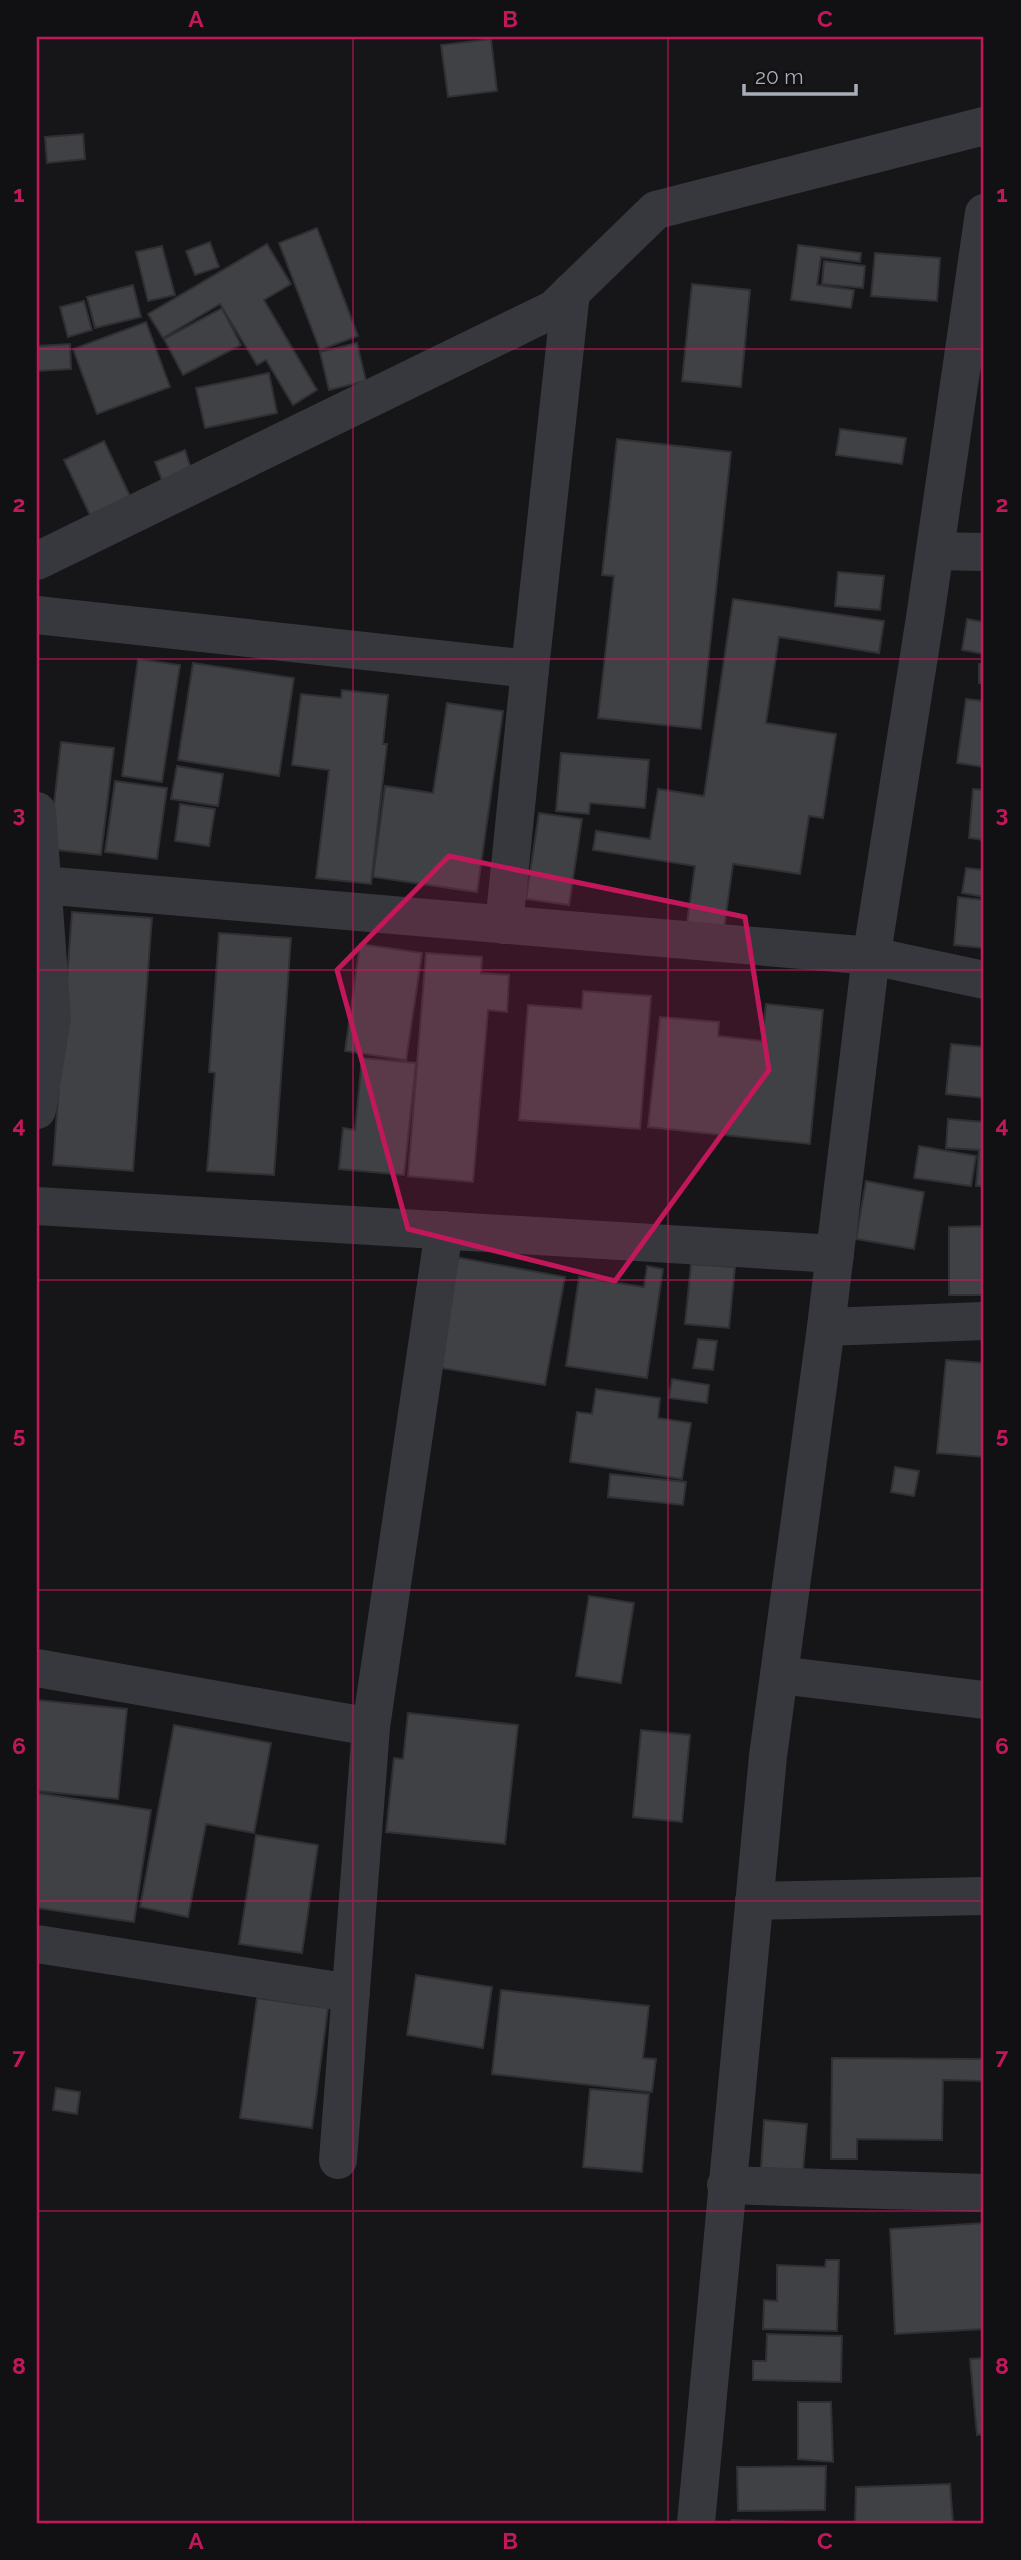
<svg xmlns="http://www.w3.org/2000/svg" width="1021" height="2560" font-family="Raleway,sans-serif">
  <rect width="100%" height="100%" fill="#161618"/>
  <g fill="#404145" stroke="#303034" stroke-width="2">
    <path d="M491,39L497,91L448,97L441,45Z"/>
    <path d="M83,134L85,159L47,163L45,137Z"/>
    <path d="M317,228L358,336L320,350L279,243Z"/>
    <path d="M210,242L219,267L195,275L186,251Z"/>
    <path d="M267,244L291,284L264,300L317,390L293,405L266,360L257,365L220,304L163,338L148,314Z"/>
    <path d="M798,245L861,253L860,262L821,257L817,285L854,290L851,308L791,300Z"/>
    <path d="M162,246L175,295L148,301L136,252Z"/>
    <path d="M875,253L940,258L937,301L871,296Z"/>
    <path d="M824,261L865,266L863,288L822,284Z"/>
    <path d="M692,284L750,290L741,387L682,381Z"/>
    <path d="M133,285L141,317L95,328L87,297Z"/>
    <path d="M84,301L92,330L68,337L60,307Z"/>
    <path d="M222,308L241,345L183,375L164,339Z"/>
    <path d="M146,322L170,387L97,414L73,349Z"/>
    <path d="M357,343L366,381L329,390L320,352Z"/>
    <path d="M70,344L71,369L37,371V346Z"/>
    <path d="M269,373L277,413L205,428L196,388Z"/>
    <path d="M840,429L906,438L902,464L836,455Z"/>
    <path d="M617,439L731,452L701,729L598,718L614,576L602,575Z"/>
    <path d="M104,441L130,496L90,515L64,460Z"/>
    <path d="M185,450L192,472L163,483L155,462Z"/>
    <path d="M838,572L884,576L880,610L835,606Z"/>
    <path d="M733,599L884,621L879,653L779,637L766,723L836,734L823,818L809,816L800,874L733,864L723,936L686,930L695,866L593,850L596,831L650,839L658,789L704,796Z"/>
    <path d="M967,619L984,622V654L962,650Z"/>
    <path d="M138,659L180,665L162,782L122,776Z"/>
    <path d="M193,663L294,678L279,776L178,760Z"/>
    <rect x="979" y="664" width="5" height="19"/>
    <path d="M342,690L388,695L383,744H387L371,884L316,878L329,770L292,765L301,694L341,698Z"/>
    <path d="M966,699L984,701V767L957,763Z"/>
    <path d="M447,703L503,711L477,892L373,877L385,786L433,793Z"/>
    <path d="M61,742L114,748L101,855L49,849Z"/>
    <path d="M561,753L649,760L645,808L590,803L589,814L556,811Z"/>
    <path d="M177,766L223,774L218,806L171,799Z"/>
    <path d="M115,781L167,788L157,859L105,852Z"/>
    <path d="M973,789L984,790V840L969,838Z"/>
    <path d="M180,804L215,809L209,846L175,841Z"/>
    <path d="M539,813L582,819L569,905L526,899Z"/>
    <path d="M966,868L984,870V897L962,893Z"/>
    <path d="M958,897L984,900V948L954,945Z"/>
    <path d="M72,912L152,918L133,1171L53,1165Z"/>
    <path d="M219,933L291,938L274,1175L207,1171L215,1073L209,1072Z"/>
    <path d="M360,944L422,953L406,1060L345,1051Z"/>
    <path d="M426,953L482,957L481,973L509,975L507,1012L488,1010L473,1182L408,1176Z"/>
    <path d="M583,991L651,996L640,1129L519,1120L528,1005L582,1009Z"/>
    <path d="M766,1004L823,1010L810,1144L648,1127L660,1017L719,1022L718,1036L762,1041Z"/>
    <path d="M951,1044L984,1047V1098L946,1094Z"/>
    <path d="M362,1058L416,1063L404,1175L339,1169L343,1128L355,1130Z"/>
    <path d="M948,1119L984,1122V1186H976L979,1150L946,1148Z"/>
    <path d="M919,1146L976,1156L971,1186L914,1178Z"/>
    <path d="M866,1181L924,1192L914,1249L856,1239Z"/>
    <path d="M984,1226V1295H949V1227Z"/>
    <path d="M455,1257L565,1277L545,1385L441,1368Z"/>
    <path d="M691,1264L735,1267L729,1328L685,1324Z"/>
    <path d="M647,1266L663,1269L647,1378L566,1366L579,1277L644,1287Z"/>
    <path d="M698,1339L717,1341L713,1370L693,1368Z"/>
    <path d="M946,1360L984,1363V1457L937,1453Z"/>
    <path d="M672,1379L709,1385L707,1403L669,1398Z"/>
    <path d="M596,1389L660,1398L658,1418L691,1423L682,1479L570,1462L577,1412L592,1414Z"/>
    <path d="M895,1467L919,1471L914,1496L891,1492Z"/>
    <path d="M610,1474L686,1482L683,1505L608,1497Z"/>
    <path d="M589,1596L634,1603L621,1683L576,1676Z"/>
    <path d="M37,1700L127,1709L118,1799L37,1791Z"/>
    <path d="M408,1713L518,1725L505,1844L386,1832L394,1758L403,1759Z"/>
    <path d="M174,1725L271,1743L254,1833L206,1824L188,1917L140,1907Z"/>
    <path d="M641,1730L690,1735L682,1822L633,1817Z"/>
    <path d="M37,1793L151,1810L134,1922L37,1908Z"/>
    <path d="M256,1835L318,1845L302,1953L239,1944Z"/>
    <path d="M416,1975L492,1987L483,2048L407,2035Z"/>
    <path d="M501,1990L649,2006L643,2058L656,2059L652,2092L492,2074Z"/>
    <path d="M257,1998L328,2008L312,2128L240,2118Z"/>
    <path d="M832,2058L984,2059V2081L943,2080L942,2140L857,2139V2159H831Z"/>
    <path d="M56,2088L80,2092L77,2114L53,2110Z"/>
    <path d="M590,2089L649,2094L642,2172L583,2167Z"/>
    <path d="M764,2120L807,2124L803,2171L761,2168Z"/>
    <path d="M984,2223V2329L895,2334L890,2229Z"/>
    <path d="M826,2260H839L837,2331L763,2329L764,2300L777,2301V2265L825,2267Z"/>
    <path d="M767,2334L842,2336L841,2382L753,2380V2361H766Z"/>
    <path d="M984,2358V2434L977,2435L970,2359Z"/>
    <path d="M798,2402H831L833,2462L798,2459Z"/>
    <path d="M826,2466L825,2510L738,2511L737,2467Z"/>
    <path d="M950,2484L953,2523H855L856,2487Z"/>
    <path d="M732,2520L800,2522L732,2523Z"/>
  </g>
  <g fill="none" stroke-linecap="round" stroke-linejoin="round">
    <g stroke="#37383d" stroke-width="38">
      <path d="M935,551L984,552"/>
      <path d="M37,561L554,309L656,210L984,126"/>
      <path d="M37,615L530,669L571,292"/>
      <path d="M37,811L52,1018L37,1110"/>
      <path d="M42,885L872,956L984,980"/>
      <path d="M504,925L530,669"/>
      <path d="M37,1206L835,1254"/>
      <path d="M826,1327L984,1321"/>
      <path d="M37,1668L371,1727L444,1230"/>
      <path d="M779,1675L984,1700"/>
      <path d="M754,1901L984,1896"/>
      <path d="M37,1944L351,1993"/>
      <path d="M338,2160L371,1727"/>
      <path d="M726,2185L984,2193"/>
    </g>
    <path stroke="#37383d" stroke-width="38" d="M696,2523L768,1756L826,1327L869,972L925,618L984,213"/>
  </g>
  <path fill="#c2185b" fill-opacity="0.2" stroke="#c2185b" stroke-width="5" stroke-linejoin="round" d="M449,856L745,917L769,1070L615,1281L408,1229L337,970Z"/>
  <path fill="none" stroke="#c2185b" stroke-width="2" stroke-opacity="0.55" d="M353,37V2523M668,37V2523M37,349H984M37,659H984M37,970H984M37,1280H984M37,1590H984M37,1901H984M37,2211H984"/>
  <rect width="1021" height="2560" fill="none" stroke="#111113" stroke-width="77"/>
  <path d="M744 84v10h112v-10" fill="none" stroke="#a8adb8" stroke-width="3.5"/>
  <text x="755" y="84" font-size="21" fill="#a8adb8" stroke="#111113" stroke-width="5" paint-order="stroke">20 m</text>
  <rect x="38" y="38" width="944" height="2484" fill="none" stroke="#c2185b" stroke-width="2.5"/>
  <g font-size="23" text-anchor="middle" font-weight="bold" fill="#c2185b">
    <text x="196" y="27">A</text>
    <text x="510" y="27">B</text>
    <text x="825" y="27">C</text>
    <text x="19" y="202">1</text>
    <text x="1002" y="202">1</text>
    <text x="19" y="512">2</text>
    <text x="1002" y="512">2</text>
    <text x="19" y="822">3</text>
    <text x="1002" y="822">3</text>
    <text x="19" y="1133">4</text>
    <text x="1002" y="1133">4</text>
    <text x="19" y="1443">5</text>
    <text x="1002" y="1443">5</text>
    <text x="19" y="1754">6</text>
    <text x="1002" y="1754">6</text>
    <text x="19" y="2064">7</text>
    <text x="1002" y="2064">7</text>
    <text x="19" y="2374">8</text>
    <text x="1002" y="2374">8</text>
    <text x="196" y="2549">A</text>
    <text x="510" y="2549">B</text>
    <text x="825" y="2549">C</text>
  </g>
</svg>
